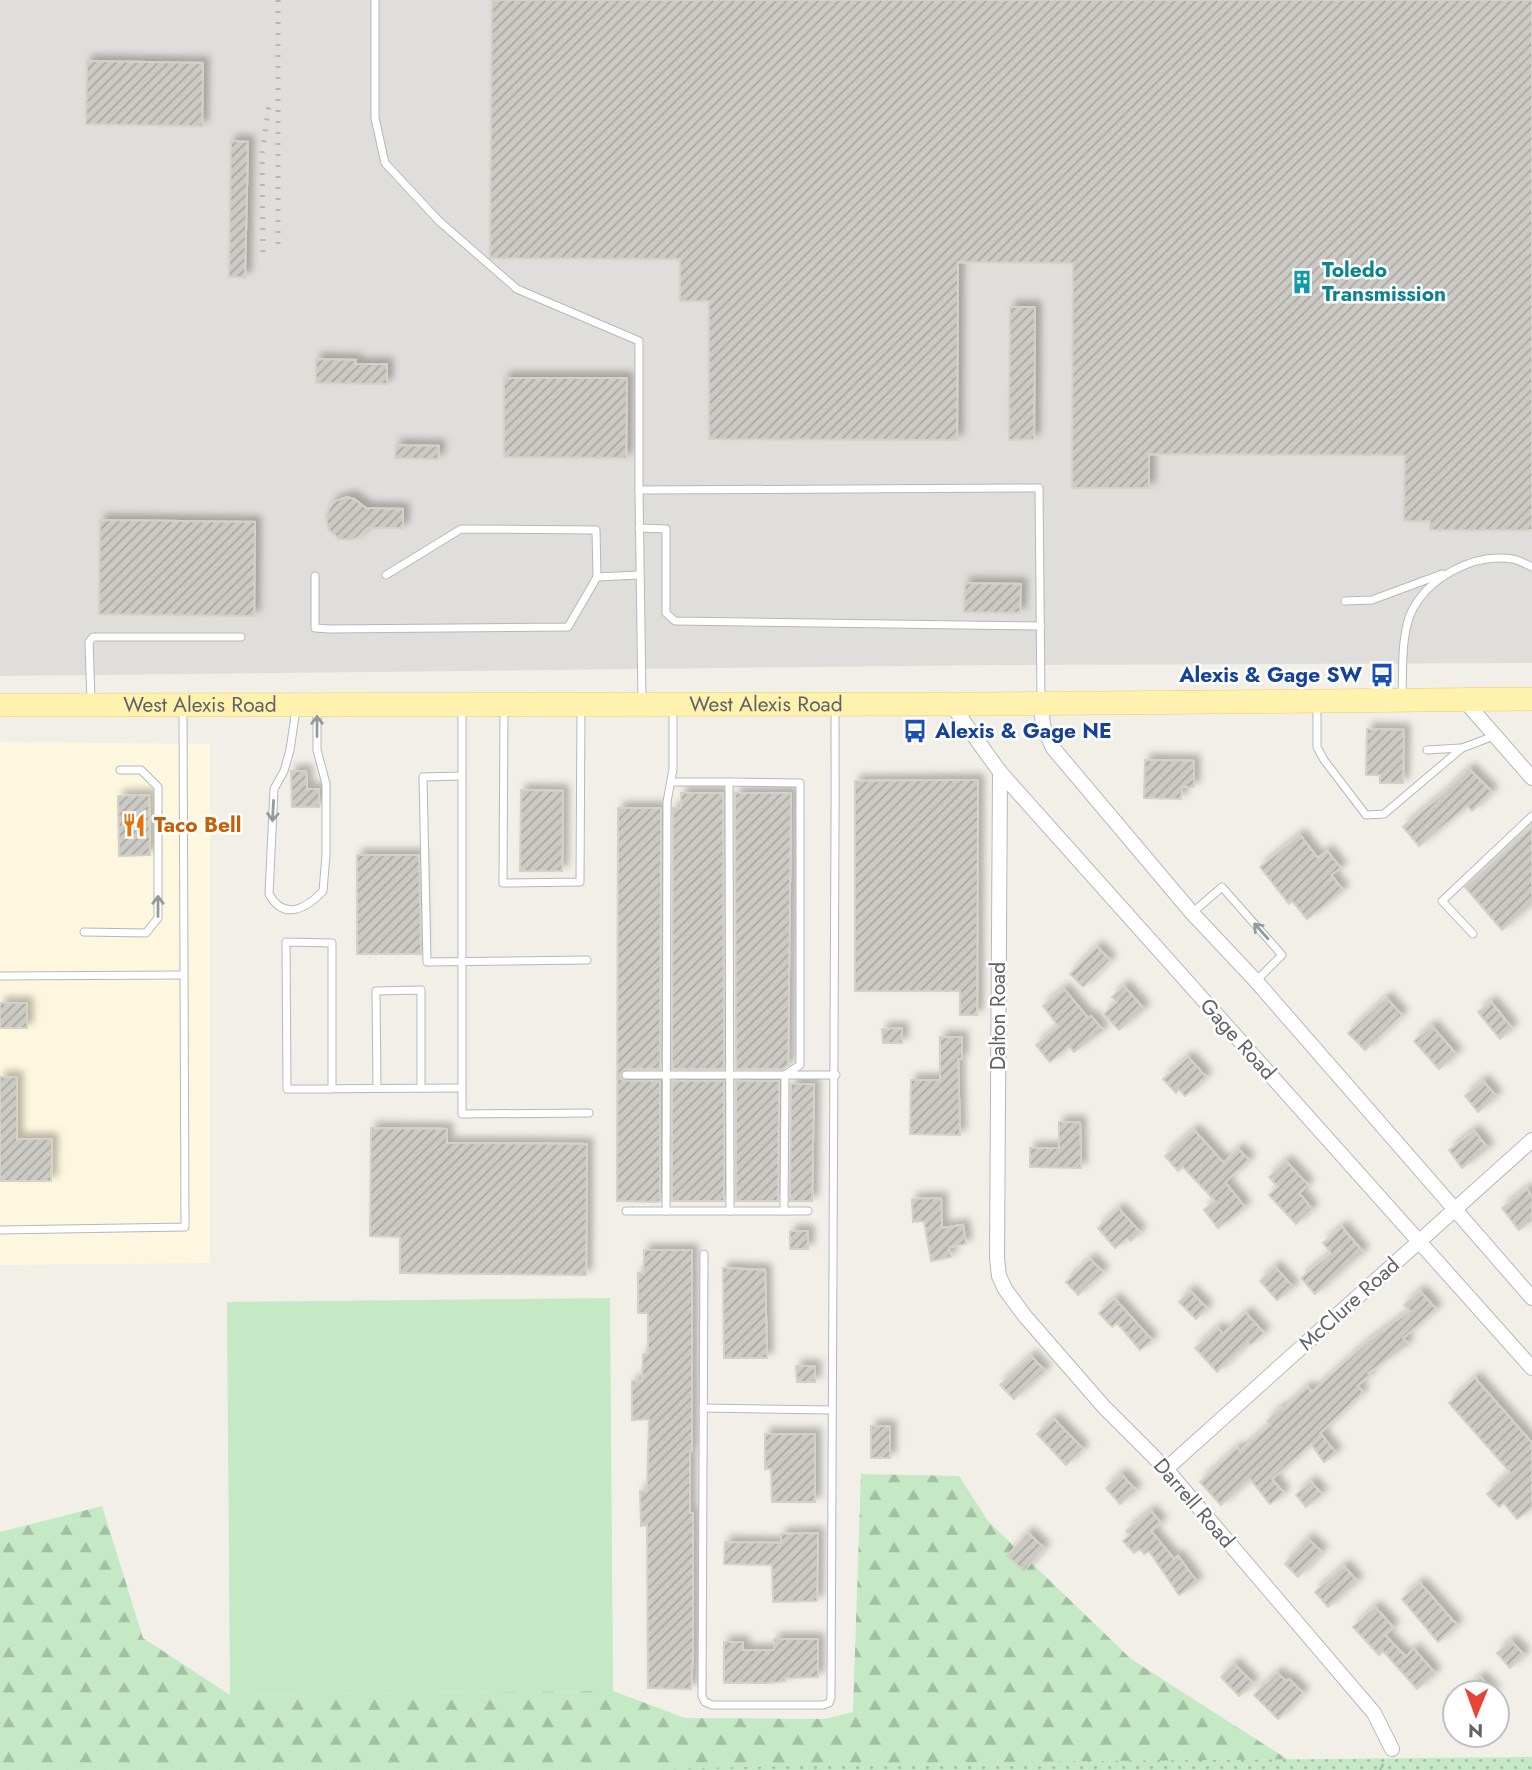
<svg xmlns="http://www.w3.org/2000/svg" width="1532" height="1770" font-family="Jost,sans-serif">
  <defs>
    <pattern id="forest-firs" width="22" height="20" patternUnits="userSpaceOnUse" patternTransform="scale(1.75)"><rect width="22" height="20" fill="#c5e8c5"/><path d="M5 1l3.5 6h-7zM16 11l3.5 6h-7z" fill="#a3c0a4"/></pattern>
    <pattern id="park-dots" width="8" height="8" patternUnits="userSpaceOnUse" patternTransform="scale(1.75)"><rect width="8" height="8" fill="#c5e8c5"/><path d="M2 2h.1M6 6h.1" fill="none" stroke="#a3c0a4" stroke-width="1.8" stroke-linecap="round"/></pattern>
    <pattern id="building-hatch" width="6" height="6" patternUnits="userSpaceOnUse" patternTransform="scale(1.75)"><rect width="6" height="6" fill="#cccac5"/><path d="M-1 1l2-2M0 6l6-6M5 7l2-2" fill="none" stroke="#a9a8a4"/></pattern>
    <filter id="shadow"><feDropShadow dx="5.5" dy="-5.5" stdDeviation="3.5" flood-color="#0004"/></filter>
  </defs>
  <rect width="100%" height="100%" fill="#f1efe8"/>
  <path fill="#fef7e0" d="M0,742L210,744V1263L0,1265Z"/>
  <path fill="#e0deda" d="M0,0H1532V663L999,665L0,676Z"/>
  <path fill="#c5e8c5" d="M610,1298L613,1691L230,1695L227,1302Z"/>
  <path fill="url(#forest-firs)" d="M861,1474L959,1476L988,1521L1131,1659L1287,1759L1289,1770H0V1532L102,1506L143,1638L230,1695L613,1691L685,1718L825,1719L853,1712Z"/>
  <path fill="url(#park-dots)" d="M1532,1757V1770H603L988,1762Z"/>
  <g fill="url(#building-hatch)" stroke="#d6d1c6" stroke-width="2" filter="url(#shadow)">
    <path d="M492,0H1532V530H1430V521H1404L1405,455L1149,454V488H1072L1073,263L958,262L957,440L709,439V301H680V259L490,258Z"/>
    <path d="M87,61L203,63L202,126L86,124Z"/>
    <path d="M231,141L248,142L245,277H229Z"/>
    <path d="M1010,307H1035L1034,439L1009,440Z"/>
    <path d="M316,359L356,360L355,364H387V384L316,383Z"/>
    <path d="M504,378H627L626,458L504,457Z"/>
    <path d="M396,445L439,446L438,459L395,458Z"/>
    <path d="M347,497L354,499L366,508L403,509V528H367L358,537L352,540L339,539L328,529L326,515L333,502Z"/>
    <path d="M100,520L255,522L254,616L99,614Z"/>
    <path d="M965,583L1021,584L1020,613L964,612Z"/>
    <path d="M1367,729L1404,730L1403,783H1380V775H1366Z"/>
    <path d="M1145,760L1194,761V787H1182L1181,799L1144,798Z"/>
    <path d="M1469,769L1492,792L1472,811L1467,806L1419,846L1403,827L1443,794Z"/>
    <path d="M291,771H306L307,789H319V807H292Z"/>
    <path d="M960,780H978L977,1015H960V991H855V781Z"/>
    <path d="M521,790L563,791L562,871H520Z"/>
    <path d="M681,793H723L724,1069H672L673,808H681Z"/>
    <path d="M735,793H791L788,1065L783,1069H736Z"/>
    <path d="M149,795L150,855L119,856L118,796Z"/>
    <path d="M618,808H661L660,1069H625L620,1074L621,1079L625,1081H660V1201L657,1202L617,1201Z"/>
    <path d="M1532,827V904L1502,930L1465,887Z"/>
    <path d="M1300,835L1318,858L1327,851L1341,868L1331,875L1343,890L1307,919L1292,901L1289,904L1260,867Z"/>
    <path d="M357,855H419L421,954H357Z"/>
    <path d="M1097,947L1110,960L1083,987L1070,974Z"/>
    <path d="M1124,986L1144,1009L1119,1030L1104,1014L1117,1002L1112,997Z"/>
    <path d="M1064,989L1088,1018L1091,1016L1103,1030L1074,1052L1069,1046L1050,1062L1036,1045L1058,1026L1043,1006Z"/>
    <path d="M1386,998L1402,1015L1365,1050L1348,1033Z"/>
    <path d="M1491,1002L1512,1028L1500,1039L1478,1012Z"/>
    <rect x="0" y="1003" width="27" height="25"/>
    <path d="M1432,1026L1456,1054L1439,1069L1414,1041Z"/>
    <path d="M902,1028V1043H883L882,1029Z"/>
    <path d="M940,1037H962V1059H958L960,1135L910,1134L911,1080H940Z"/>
    <path d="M1188,1057L1206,1077L1185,1096L1179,1089L1176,1093L1163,1079Z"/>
    <path d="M0,1077H17V1139H52L51,1181H0Z"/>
    <rect x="672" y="1081" width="52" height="120"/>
    <path d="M736,1081H779L778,1201H736Z"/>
    <path d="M1483,1081L1496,1096L1478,1112L1465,1096Z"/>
    <path d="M791,1084H814L812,1201H790Z"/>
    <path d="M1059,1122H1080L1081,1168L1030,1167V1148H1059Z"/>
    <path d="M371,1128L447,1129V1143L587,1144L586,1275L400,1273V1237L370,1236Z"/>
    <path d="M1194,1130L1224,1163L1238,1149L1249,1160L1225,1182L1245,1207L1218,1228L1204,1210L1215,1201L1183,1167L1178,1171L1165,1156Z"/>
    <path d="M1474,1131L1488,1148L1462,1168L1449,1150Z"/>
    <path d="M1286,1161L1308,1185L1299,1193L1312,1209L1296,1224L1269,1195L1278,1187L1269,1177Z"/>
    <path d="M1527,1189L1532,1196V1220L1519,1230L1502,1208Z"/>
    <path d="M941,1198L942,1228L963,1225L966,1244L949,1247L951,1257L931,1261L924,1221L913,1222L912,1199Z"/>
    <path d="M1119,1209L1140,1232L1131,1241L1127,1238L1115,1248L1098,1228Z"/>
    <path d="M1342,1227L1363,1252L1315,1294L1301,1278L1331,1253L1323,1243Z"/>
    <rect x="790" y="1231" width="18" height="18"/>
    <path d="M644,1250H692V1451H690V1513H693V1650L691,1689L648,1688L647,1525L641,1526L640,1491H647L649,1419L632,1420V1381H642L643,1354L648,1353V1313H638V1273H644Z"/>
    <path d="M1090,1259L1103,1272L1078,1295L1066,1282Z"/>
    <path d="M1275,1267L1293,1287L1277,1300L1260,1281Z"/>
    <path d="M723,1268L765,1270L767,1358H724Z"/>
    <path d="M1190,1291L1207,1308L1196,1319L1179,1302Z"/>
    <path d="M1420,1291L1436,1309L1403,1338L1408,1344L1368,1373L1370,1375L1357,1386L1363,1392L1320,1433L1336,1453L1324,1462L1311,1444L1272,1479L1284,1493L1270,1504L1250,1479L1221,1505L1200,1482L1237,1448L1240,1451L1270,1425L1267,1421L1281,1408L1283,1410L1307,1387L1312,1392L1365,1344L1410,1311L1404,1305Z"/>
    <path d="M1115,1299L1152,1340L1140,1350L1117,1323L1112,1327L1099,1313Z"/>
    <path d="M1246,1313L1264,1333L1250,1345L1248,1343L1217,1372L1195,1348L1218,1328L1223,1334Z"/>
    <path d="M1031,1356L1045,1371L1014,1399L1000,1385Z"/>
    <path d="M796,1366H815V1382H797Z"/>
    <path d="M1475,1378L1532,1443V1507L1517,1519L1504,1503L1499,1507L1487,1494L1510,1472L1449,1403Z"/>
    <path d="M1054,1419L1083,1449L1066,1465L1037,1434Z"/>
    <rect x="871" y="1426" width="19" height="32"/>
    <path d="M765,1434H815V1502H772L771,1469H765Z"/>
    <path d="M1121,1474L1136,1490L1120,1504L1106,1488Z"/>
    <path d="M1311,1482L1322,1494L1306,1507L1296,1495Z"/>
    <path d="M1151,1511L1161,1523L1151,1531L1174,1559L1178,1556L1197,1582L1179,1595L1149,1551L1144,1554L1140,1549L1134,1553L1123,1541L1130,1535L1126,1531Z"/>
    <path d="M818,1533L817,1601L773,1602L772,1565L724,1564L725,1542L781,1543V1534Z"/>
    <path d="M1028,1533L1044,1548L1024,1571L1007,1556Z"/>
    <path d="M1308,1539L1322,1552L1298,1577L1285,1564Z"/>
    <path d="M1344,1566L1357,1581L1328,1607L1315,1592Z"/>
    <path d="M1420,1583L1457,1625L1438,1642L1402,1599Z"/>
    <path d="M1375,1607L1393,1627L1385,1635L1406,1657L1414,1649L1435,1673L1417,1689L1383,1651L1379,1655L1353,1627Z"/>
    <path d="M774,1639H818V1677L785,1678V1681L768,1683H724V1642H743V1650H774Z"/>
    <path d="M1511,1641L1524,1655L1510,1668L1497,1653Z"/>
    <path d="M1234,1664L1253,1683L1239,1696L1221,1677Z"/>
    <path d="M1277,1673L1286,1681L1289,1679L1303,1693L1278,1719L1254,1695Z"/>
    <path d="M1480,1677L1495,1693H1463Z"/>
  </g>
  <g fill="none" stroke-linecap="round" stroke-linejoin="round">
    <g stroke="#b5b8bc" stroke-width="9">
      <g id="service">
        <path d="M375,0V118L385,163L439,221L517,289L639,341V490"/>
        <path d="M639,528L666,529V613L675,621L1041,626"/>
        <path d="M386,575L461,529L596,530L597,577"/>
        <path d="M315,576V628L330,629L568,627L597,577L639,575"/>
        <path d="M1345,601L1372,600L1442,574"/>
        <path d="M1402,696C1403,671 1401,639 1410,615C1426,578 1473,553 1512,559C1519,560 1526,564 1532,567"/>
        <path d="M91,700L89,642L93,637H241"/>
        <path d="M642,701L639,490L1039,488L1041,702"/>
        <path d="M1317,703V747L1324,760L1366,815L1384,814L1462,748L1494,736"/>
        <path d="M296,709L290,750L284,771L274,789L269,894C284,921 306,909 323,891L326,855V784L317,750V709"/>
        <path d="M462,709V1114L589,1113"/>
        <path d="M504,709L503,883L580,882L581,708"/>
        <path d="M1427,750L1461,748"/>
        <path d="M462,776L423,777L427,962L587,960"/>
        <path d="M671,782H729"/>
        <path d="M1192,913L1222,887L1282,955L1256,981"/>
        <path d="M84,932L146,933L158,918V787L141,770H120"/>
        <path d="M1473,934L1442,901L1532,816"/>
        <path d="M0,976L183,975"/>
        <path d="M626,1075H785L784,1211H666L667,802L673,769V708"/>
        <path d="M785,1075H836"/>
        <path d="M377,1088L376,991L421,990V1088"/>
        <path d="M332,1089V943L286,942L287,1089L462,1088"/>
        <path d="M626,1211H666"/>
        <path d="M730,1211L729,782L800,783V1065L785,1075"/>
        <path d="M784,1211H808"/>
        <path d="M0,1230L185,1227L183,709"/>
        <path d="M704,1254L702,1696L705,1702L712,1705H823L829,1703L831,1698C831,1368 836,1038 835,708"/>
        <path d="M703,1408L831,1410"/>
      </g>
    </g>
    <g stroke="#b5b8bc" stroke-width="16">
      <g id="minor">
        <path d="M1463,699L1532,778"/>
        <path d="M1041,703L1043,726L1053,748L1192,913L1256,981L1532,1298"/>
        <path d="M951,704L1000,772L1532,1368"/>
        <path d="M1000,772L997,1259L999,1276L1005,1289L1024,1315L1104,1407L1166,1469L1374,1713L1392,1749"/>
        <path d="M1166,1469L1532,1140"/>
      </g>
    </g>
    <g stroke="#f2c960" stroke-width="24">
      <g id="primary">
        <path id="s1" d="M0,705L987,704L1532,699"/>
      </g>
    </g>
    <path stroke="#9cc7a9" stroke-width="2.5" stroke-dasharray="7 3.5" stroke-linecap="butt" d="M1380,1770L1385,1761"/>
    <use href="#service" stroke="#fff" stroke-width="7"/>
    <use href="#minor" stroke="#fff" stroke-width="14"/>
    <use href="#primary" stroke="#fff2af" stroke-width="23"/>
    <g stroke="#b6b7b8" stroke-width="5" stroke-dasharray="2 9" stroke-linecap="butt">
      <path d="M278,244V0"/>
      <path d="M263,252L262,154L269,105"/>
    </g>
  </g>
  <defs><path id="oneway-shaft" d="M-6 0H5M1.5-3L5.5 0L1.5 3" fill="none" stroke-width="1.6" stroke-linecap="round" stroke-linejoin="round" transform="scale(1.75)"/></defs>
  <g stroke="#979a9d">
    <use href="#oneway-shaft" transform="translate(317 726) rotate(-90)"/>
    <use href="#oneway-shaft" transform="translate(273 811) rotate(93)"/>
    <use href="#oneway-shaft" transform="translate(158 906) rotate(-90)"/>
    <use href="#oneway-shaft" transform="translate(1261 931) rotate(-132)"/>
  </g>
  <defs>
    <g id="building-bare" transform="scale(1.89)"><path d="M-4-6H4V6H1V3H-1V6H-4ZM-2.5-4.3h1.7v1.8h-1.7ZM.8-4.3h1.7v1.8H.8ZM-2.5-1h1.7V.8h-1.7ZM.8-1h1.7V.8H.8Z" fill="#0f9aa8" stroke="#fff" stroke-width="2.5" paint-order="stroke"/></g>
    <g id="bus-bare" transform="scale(1.89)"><path d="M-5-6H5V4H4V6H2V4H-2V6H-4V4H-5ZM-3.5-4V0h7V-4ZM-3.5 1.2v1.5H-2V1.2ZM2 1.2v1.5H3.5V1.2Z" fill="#1a4fb4" stroke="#fff" stroke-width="2.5" paint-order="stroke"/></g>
    <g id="restaurant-bare" transform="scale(1.89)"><path d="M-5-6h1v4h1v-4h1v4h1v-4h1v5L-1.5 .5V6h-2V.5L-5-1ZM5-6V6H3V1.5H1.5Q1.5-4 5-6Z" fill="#e8710a" stroke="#fff" stroke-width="2.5" paint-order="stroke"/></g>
  </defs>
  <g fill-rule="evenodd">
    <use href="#building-bare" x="1302" y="282"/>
    <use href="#bus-bare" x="1382" y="675"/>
    <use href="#bus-bare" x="915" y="731"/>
    <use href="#restaurant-bare" x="134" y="825"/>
  </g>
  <g text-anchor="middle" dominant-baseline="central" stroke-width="5" stroke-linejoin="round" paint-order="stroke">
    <g font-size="21" font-weight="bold" fill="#0d838f" stroke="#fff" text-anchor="start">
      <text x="1322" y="270">Toledo<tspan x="1322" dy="24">Transmission</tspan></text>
    </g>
    <g font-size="21" font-weight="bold" fill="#164399" stroke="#fff" text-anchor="end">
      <text x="1362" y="675">Alexis &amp; Gage SW</text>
      <text x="935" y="731" text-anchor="start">Alexis &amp; Gage NE</text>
    </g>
    <g font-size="21" fill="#5f6368" stroke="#fff">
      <text stroke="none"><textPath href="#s1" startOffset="766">West Alexis Road</textPath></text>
      <text stroke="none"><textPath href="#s1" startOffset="200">West Alexis Road</textPath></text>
      <text transform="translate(998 1016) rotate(-90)">Dalton Road</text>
      <text transform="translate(1238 1039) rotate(48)">Gage Road</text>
      <text transform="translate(1349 1304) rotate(-42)">McClure Road</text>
      <text transform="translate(1194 1503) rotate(49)">Darrell Road</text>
    </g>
    <g font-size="21" font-weight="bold" fill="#c56008" stroke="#fff" text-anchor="start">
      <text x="154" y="825">Taco Bell</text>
    </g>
  </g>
  <g transform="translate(1476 1714) rotate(181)"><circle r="33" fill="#ffffff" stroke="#bfc1c3" stroke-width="2"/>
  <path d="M0-5L12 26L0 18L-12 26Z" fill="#ea4335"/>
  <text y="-10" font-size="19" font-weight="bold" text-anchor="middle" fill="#5f6368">N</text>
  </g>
</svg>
